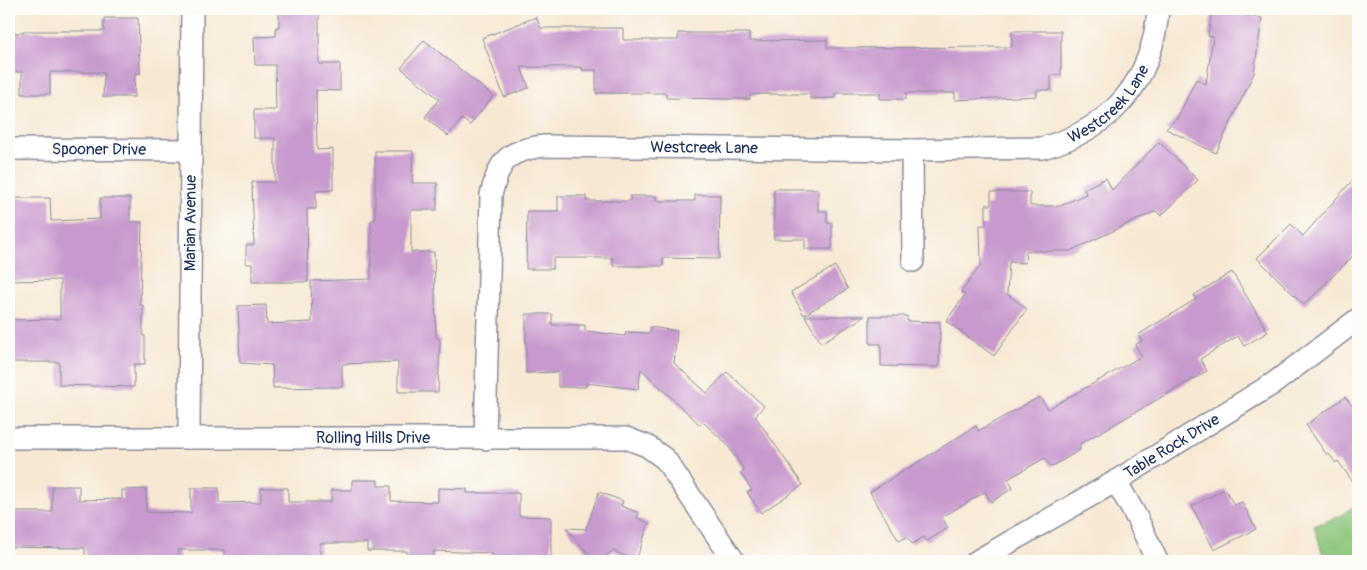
<svg xmlns="http://www.w3.org/2000/svg" width="1367" height="570" font-family="Pangolin,sans-serif">
  <rect width="100%" height="100%" fill="#fdfcf7"/>
  <filter id="ink" filterUnits="userSpaceOnUse"><feTurbulence type="fractalNoise" baseFrequency=".02" numOctaves="2"/><feDisplacementMap in="SourceGraphic" scale="10" xChannelSelector="R" yChannelSelector="G"/><feConvolveMatrix kernelMatrix="1 2 1 2 8 2 1 2 1" color-interpolation-filters="sRGB"/></filter>
  <filter id="wash" filterUnits="userSpaceOnUse"><feTurbulence type="fractalNoise" baseFrequency=".0096" numOctaves="4" result="noise"/><feDisplacementMap in="SourceGraphic" scale="20" xChannelSelector="R" yChannelSelector="G"/><feGaussianBlur stdDeviation="1.12" result="paint"/><feColorMatrix in="noise" values="0 0 0 0 0 0 0 0 0 0 0 0 0 0 0 0 0 1.4 0 .05"/><feComposite in="paint" operator="in"/></filter>
  <g filter="url(#wash)">
    <rect width="100%" height="100%" fill="#f7e8d3"/>
    <path fill="#8bc57a" stroke="#537a6c" d="M1358,503V561H1325L1314,526L1340,516Z"/>
    <g id="blocks">
      <g fill="#c899ce">
        <path d="M279,9H319V64H340V91L316,90L317,150L333,149V190L316,191V209H307L308,282H252V264H246V245H254L252,182H275V138H254V110H276L275,65H255L254,37L276,36V27H279Z"/>
        <path d="M1212,10L1262,18L1254,73L1216,153L1166,129L1178,117L1196,79L1206,84L1213,37L1208,36Z"/>
        <path d="M536,17L541,28H623V40H678V33H749V41L827,40V48L1012,47V31H1061V75H1051V90H1037V96L955,100V93H906V99H880V93H835V98L810,99V94H761L750,95V99H725L666,98V93H596V70H582V67H521L529,88L504,97L482,38Z"/>
        <path d="M104,18H138L140,74L135,73L134,97H103L104,73L93,72H50V94H22V72H9V33H23V31H104Z"/>
        <path d="M424,40L493,96L470,125L462,119L448,136L425,117L439,99L401,68Z"/>
        <path d="M1159,142L1198,180L1161,216L1156,211L1070,251H1026L1025,263L1009,262L1007,294L1027,309L994,356L946,321L965,295L961,292L981,265L980,225H986V205H991V192H1030V206H1060L1086,194L1084,189L1106,178L1112,190Z"/>
        <path d="M375,151H413L412,183H437V210H411V252H434L436,337L440,340L438,392H398V362L342,364V387L273,388L272,365L240,363L238,306L266,305L267,324L312,322L311,281L371,279V220H375Z"/>
        <path d="M1358,174V251L1304,305L1257,258L1291,224L1303,236Z"/>
        <path d="M774,189H818V211H827V223H832V249H805V239H774Z"/>
        <path d="M695,195H720L719,259L663,258V266H613V258H553V269H526L527,211H558V196H586V201H630V196H656V201H695Z"/>
        <path d="M9,198H50L51,221L100,219V198H130V222H142L140,305H143V336H145V364H134V387L59,385V362H9V320L60,319V280L9,281Z"/>
        <path d="M835,266L848,289L804,315L791,292Z"/>
        <path d="M1232,272L1268,332L1244,346L1238,336L1200,359L1207,371L1080,444V450L1051,467L1045,458L1008,479L1013,488L991,502L985,492L942,517L948,528L927,541L924,537L912,544L907,537L899,541L870,492L976,426L978,431L1039,397L1048,409L1142,356L1135,345L1142,341L1138,335L1196,299L1194,295Z"/>
        <path d="M526,314H552V325H585V331L625,336L626,332L650,333V327L677,331L674,363L707,393L727,372L764,406L755,416L803,485L761,513L747,492L752,490L740,473L744,470L726,443L703,422L700,425L641,369L638,389L586,383V387H558V372L526,373Z"/>
        <path d="M805,316H865L821,343Z"/>
        <path d="M870,316H907V321L940,322L939,367L881,366V344H870Z"/>
        <path d="M1345,397L1358,413V489L1338,461L1336,463L1329,454L1327,455L1306,425Z"/>
        <path d="M352,480H378V486H391V501L438,502V488L467,489V493H519V516L551,517V561H524L525,557H492V553L434,551L433,561H406L407,551H367V543H320V561H294V559L224,561V550H178V561L85,560V548L9,547V512H52V486H79V500L122,499V490L146,489V512L191,513V488H219V503L261,502V488H288V502H331V490H352Z"/>
        <path d="M1225,489L1234,505L1242,502L1256,529L1214,550L1192,506Z"/>
        <path d="M599,492L623,501L621,506L639,513L637,518L649,523L636,560L613,551L602,558H592L566,528L586,529Z"/>
      </g>
    </g>
  </g>
  <g filter="url(#ink)">
    <use href="#blocks" fill-opacity="0" stroke="#898c98" stroke-width="1"/>
    <g fill="none" stroke-linecap="round" stroke-linejoin="round">
      <g stroke="#898c98" stroke-width="24">
        <g id="minor">
          <path id="s1" d="M9,149L190,150"/>
          <path d="M912,150L913,261"/>
          <path id="s2" d="M9,438H626L647,446L665,459L734,561"/>
          <path id="s3" d="M189,438L192,9"/>
          <path id="s4" d="M485,439L491,195C500,160 506,151 544,146L912,150L1042,148C1112,129 1153,81 1158,9"/>
          <path d="M1116,481L1137,518L1157,561"/>
          <path id="s5" d="M977,561L1116,481L1274,383L1358,319"/>
        </g>
      </g>
      <use href="#minor" stroke="#fff" stroke-width="21"/>
    </g>
  </g>
  <g text-anchor="middle" dominant-baseline="central" stroke-width="4.5" stroke-linejoin="round" paint-order="stroke">
    <g font-size="16" fill="#1b2f5e" stroke="#fdfcf7">
      <text stroke="none"><textPath href="#s4" startOffset="904">Westcreek Lane</textPath></text>
      <text stroke="none"><textPath href="#s4" startOffset="484">Westcreek Lane</textPath></text>
      <text stroke="none"><textPath href="#s1" startOffset="90">Spooner Drive</textPath></text>
      <text stroke="none"><textPath href="#s3" startOffset="215">Marian Avenue</textPath></text>
      <text stroke="none"><textPath href="#s2" startOffset="364">Rolling Hills Drive</textPath></text>
      <text stroke="none"><textPath href="#s5" startOffset="226">Table Rock Drive</textPath></text>
    </g>
  </g>
  <rect width="1367" height="570" fill="none" stroke="#fdfcf7" stroke-width="30"/>
</svg>
